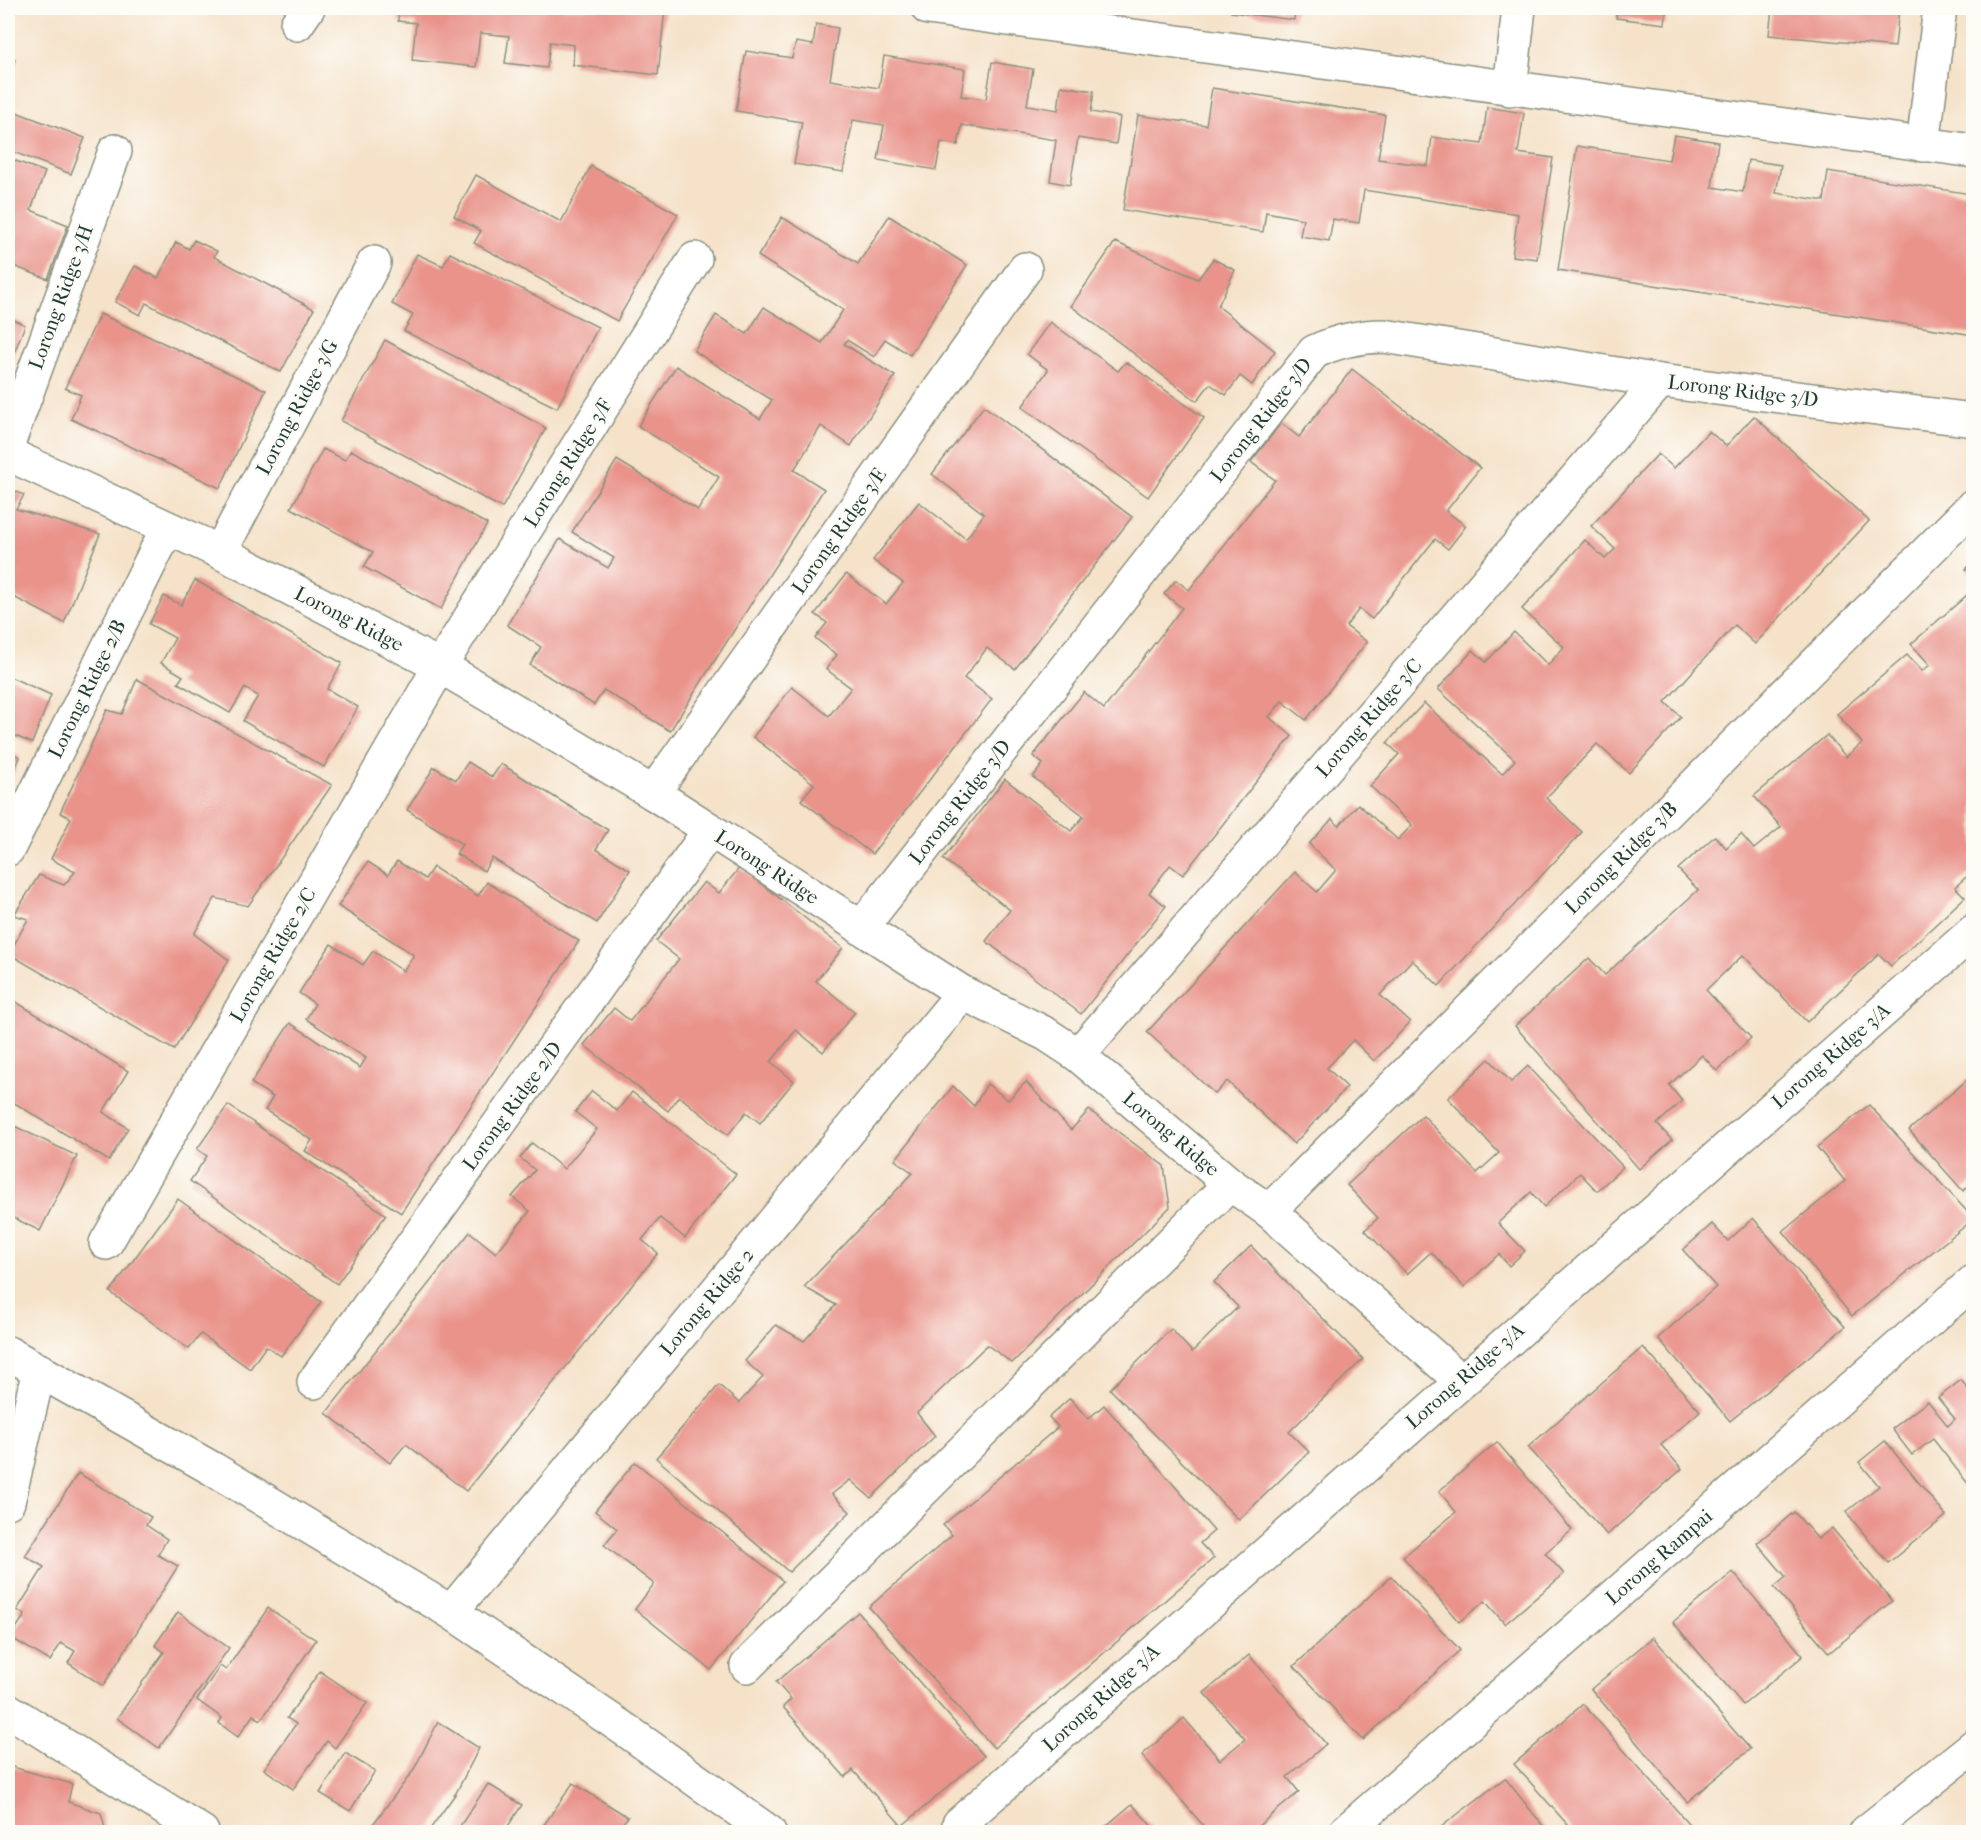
<svg xmlns="http://www.w3.org/2000/svg" width="1981" height="1840" font-family="'IM FELL French Canon',serif">
  <rect width="100%" height="100%" fill="#fdfcf7"/>
  <filter id="ink" filterUnits="userSpaceOnUse"><feTurbulence type="fractalNoise" baseFrequency=".0167" numOctaves="2"/><feDisplacementMap in="SourceGraphic" scale="12" xChannelSelector="R" yChannelSelector="G"/><feConvolveMatrix kernelMatrix="1 2 1 2 8 2 1 2 1" color-interpolation-filters="sRGB"/></filter>
  <filter id="wash" filterUnits="userSpaceOnUse"><feTurbulence type="fractalNoise" baseFrequency=".008" numOctaves="4" result="noise"/><feDisplacementMap in="SourceGraphic" scale="24" xChannelSelector="R" yChannelSelector="G"/><feGaussianBlur stdDeviation="1.35" result="paint"/><feColorMatrix in="noise" values="0 0 0 0 0 0 0 0 0 0 0 0 0 0 0 0 0 1.4 0 .05"/><feComposite in="paint" operator="in"/></filter>
  <g filter="url(#wash)">
    <rect width="100%" height="100%" fill="#f5e2c9"/>
    <g id="blocks">
      <g fill="#e9938a">
        <path d="M399,8L457,10V8H665L658,75L573,65L574,45L550,42L547,68L505,63L509,36L480,33L476,67L412,60L416,23L398,21Z"/>
        <path d="M1232,8H1295L1294,20L1231,12Z"/>
        <path d="M1617,8H1667L1665,24L1616,18Z"/>
        <path d="M1772,8H1899L1895,47L1769,35Z"/>
        <path d="M816,24L838,28L830,80L879,88L884,56L965,69L961,96L986,99L992,62L1033,69L1027,105L1058,110L1061,86L1094,91L1091,112L1120,117L1116,144L1078,138L1070,185L1050,181L1056,140L962,125L958,145L941,142L936,170L878,160L884,125L853,120L843,172L794,164L802,122L736,111L746,51L792,58L796,42L813,45Z"/>
        <path d="M8,57L15,60L8,80Z"/>
        <path d="M1212,88L1385,115L1378,159L1428,166L1432,137L1482,144L1487,107L1524,113L1518,153L1553,158L1537,259L1512,256L1518,214L1364,190L1359,223L1333,219L1329,241L1300,236L1303,219L1266,212L1263,232L1123,210L1138,115L1206,125Z"/>
        <path d="M8,109L85,138L71,174L8,150Z"/>
        <path d="M1674,135L1718,142L1712,187L1743,192L1748,160L1781,165L1776,193L1824,201L1828,171L1971,194L1967,217L1974,218V335L1558,270L1577,146L1669,160Z"/>
        <path d="M8,158L45,172L31,210L68,225L48,279L8,264Z"/>
        <path d="M591,166L678,214L617,321L474,243L481,231L454,216L476,175L561,222Z"/>
        <path d="M889,216L967,265L910,355L885,339L874,357L847,340L844,344L895,376L851,446L821,426L794,470L824,489L670,731L604,690L594,705L530,665L541,647L507,625L560,539L608,568L614,558L572,532L617,460L698,510L719,477L638,426L676,366L760,419L772,400L694,351L716,315L747,334L764,307L822,343L843,310L758,256L782,217L858,264Z"/>
        <path d="M194,240L217,251L214,257L314,309L281,372L146,303L140,315L115,302L135,266L158,278L176,242L189,249Z"/>
        <path d="M1115,242L1198,279L1213,259L1235,270L1218,306L1275,351L1252,385L1240,376L1226,395L1210,384L1197,401L1071,306Z"/>
        <path d="M450,253L598,327L557,408L404,331L413,315L392,304L417,254L443,266Z"/>
        <path d="M100,314L266,390L220,488L71,419L81,395L65,388Z"/>
        <path d="M8,317L25,325L8,369Z"/>
        <path d="M1050,322L1118,371L1126,362L1204,418L1148,497L1022,407L1048,370L1027,354Z"/>
        <path d="M385,340L546,428L502,508L341,421Z"/>
        <path d="M1352,369L1480,468L1446,511L1466,526L1448,549L1435,539L1372,619L1359,609L1346,626L1367,642L1306,720L1282,701L1269,717L1292,736L1183,875L1170,865L1149,893L1166,906L1081,1014L986,941L1010,910L943,859L1005,779L1071,831L1084,816L1033,777L1043,764L1033,756L1084,692L1104,709L1182,608L1164,594L1176,580L1189,590L1275,480L1251,462L1281,423L1299,437Z"/>
        <path d="M984,406L1132,517L1015,669L987,648L964,678L992,699L872,854L801,800L814,784L753,737L792,687L829,716L851,688L826,669L837,655L815,638L827,623L815,614L846,574L886,604L903,583L873,560L919,502L966,539L984,514L932,474Z"/>
        <path d="M1754,416L1869,521L1755,644L1735,625L1665,702L1681,717L1629,773L1597,744L1546,798L1582,832L1439,986L1412,960L1380,995L1410,1022L1374,1061L1353,1040L1327,1068L1347,1087L1294,1144L1227,1081L1215,1094L1147,1032L1295,872L1317,892L1336,870L1309,844L1332,819L1339,826L1358,804L1398,840L1412,825L1370,786L1399,754L1387,743L1424,703L1502,774L1515,760L1438,689L1473,650L1486,662L1514,632L1548,665L1564,647L1522,609L1585,540L1605,559L1615,549L1591,526L1658,454L1674,468L1709,431L1726,446Z"/>
        <path d="M323,449L345,460L351,450L487,524L441,609L364,567L373,552L291,508Z"/>
        <path d="M8,488L24,495L16,509L100,534L64,623L8,594Z"/>
        <path d="M1974,562V576L1966,569Z"/>
        <path d="M195,580L342,663L327,689L358,707L324,767L243,721L258,696L245,688L230,713L178,683L183,676L161,663L175,638L149,624L164,596L181,605Z"/>
        <path d="M1974,589V870L1955,887L1965,897L1891,966L1879,954L1807,1022L1743,955L1706,990L1751,1038L1717,1071L1702,1055L1669,1085L1682,1101L1657,1124L1672,1140L1639,1169L1515,1026L1589,958L1605,975L1698,890L1678,869L1715,836L1726,848L1741,834L1754,849L1781,827L1754,796L1827,735L1846,757L1862,743L1837,714L1907,655L1922,671L1930,665L1911,644Z"/>
        <path d="M8,676L51,695L32,743L8,733Z"/>
        <path d="M137,679L332,785L248,906L215,898L194,934L229,960L174,1050L9,954L28,919L14,915L39,875L64,885L75,872L51,859L71,818L60,813L107,710L122,714Z"/>
        <path d="M8,751L20,757L8,787Z"/>
        <path d="M468,762L492,777L501,764L608,830L596,849L630,870L597,923L492,858L484,871L456,854L462,844L407,810L434,767L456,780Z"/>
        <path d="M397,861L425,879L433,867L478,896L487,882L579,941L401,1213L305,1151L312,1140L265,1110L273,1097L251,1083L290,1023L360,1068L366,1058L306,1019L315,1004L299,993L331,944L363,965L373,951L403,971L414,955L338,906L368,862L388,875Z"/>
        <path d="M740,867L843,948L816,981L855,1012L823,1052L796,1030L771,1062L794,1081L760,1123L746,1112L728,1135L679,1096L668,1111L584,1045L614,1008L630,1021L679,959L656,941L704,882L719,893Z"/>
        <path d="M8,997L128,1071L103,1112L128,1128L109,1161L8,1099Z"/>
        <path d="M1489,1059L1511,1082L1528,1066L1623,1167L1597,1191L1580,1173L1544,1207L1531,1192L1498,1223L1525,1251L1509,1266L1499,1254L1464,1287L1431,1252L1407,1274L1365,1230L1378,1218L1347,1185L1423,1115L1477,1173L1499,1153L1448,1098Z"/>
        <path d="M1974,1074V1181L1963,1191L1909,1130Z"/>
        <path d="M1026,1082L1071,1130L1089,1110L1164,1166L1170,1207L1012,1363L987,1345L917,1413L935,1436L871,1498L850,1480L832,1494L850,1512L789,1572L656,1458L719,1385L739,1403L763,1377L745,1361L776,1325L804,1341L836,1305L804,1287L913,1173L895,1160L953,1086L974,1106L987,1084L1008,1100Z"/>
        <path d="M592,1091L617,1111L632,1092L736,1174L685,1238L660,1218L642,1240L658,1253L466,1491L406,1444L390,1463L326,1413L470,1232L496,1253L530,1211L512,1197L535,1170L520,1158L532,1143L564,1169L597,1129L575,1112Z"/>
        <path d="M228,1105L386,1215L337,1284L190,1181L207,1156L197,1149Z"/>
        <path d="M1869,1105L1974,1219L1852,1316L1783,1231L1845,1181L1817,1147Z"/>
        <path d="M8,1123L77,1156L40,1231L8,1215Z"/>
        <path d="M178,1199L321,1302L281,1356L266,1346L250,1369L201,1334L189,1349L110,1292Z"/>
        <path d="M1753,1218L1845,1327L1730,1421L1658,1338L1716,1287L1683,1250L1712,1224L1728,1241Z"/>
        <path d="M1251,1246L1363,1359L1289,1432L1309,1452L1239,1520L1110,1389L1171,1329L1192,1352L1238,1307L1214,1282Z"/>
        <path d="M1643,1347L1700,1411L1661,1445L1682,1469L1607,1535L1528,1447Z"/>
        <path d="M1961,1380L1974,1397V1481L1969,1485L1933,1439L1912,1455L1892,1429L1928,1401L1948,1426L1955,1419L1938,1398Z"/>
        <path d="M1070,1398L1088,1419L1104,1405L1214,1531L1200,1543L1214,1558L994,1748L869,1607L952,1535L943,1525L1058,1427L1049,1417Z"/>
        <path d="M1885,1441L1946,1516L1888,1563L1846,1512L1879,1486L1859,1462Z"/>
        <path d="M1497,1442L1572,1530L1545,1553L1564,1574L1505,1624L1485,1601L1459,1622L1403,1557L1456,1512L1439,1491Z"/>
        <path d="M635,1462L783,1581L711,1670L635,1609L654,1584L604,1545L617,1529L595,1511Z"/>
        <path d="M78,1473L151,1517L146,1525L167,1539L158,1555L178,1566L103,1686L68,1663L75,1651L61,1643L50,1661L10,1637L25,1615L17,1610L44,1567L25,1556Z"/>
        <path d="M1794,1512L1818,1539L1832,1528L1892,1601L1829,1653L1774,1587L1786,1577L1757,1543Z"/>
        <path d="M1733,1572L1803,1656L1743,1705L1673,1622Z"/>
        <path d="M1391,1576L1460,1650L1363,1740L1294,1666Z"/>
        <path d="M268,1608L316,1640L261,1720L253,1715L238,1737L219,1723L222,1718L197,1700L220,1666L226,1670Z"/>
        <path d="M178,1612L229,1648L159,1748L117,1718L164,1652L155,1645Z"/>
        <path d="M858,1612L984,1756L902,1826L853,1770L845,1777L783,1707L791,1699L776,1682Z"/>
        <path d="M1653,1637L1750,1749L1687,1802L1591,1689Z"/>
        <path d="M1249,1655L1326,1744L1287,1777L1299,1792L1251,1832H1209L1142,1755L1184,1718L1220,1760L1245,1739L1204,1693Z"/>
        <path d="M320,1671L367,1703L335,1748L327,1741L293,1789L264,1769L296,1724L287,1718Z"/>
        <path d="M1583,1704L1696,1832H1574L1514,1764Z"/>
        <path d="M438,1722L479,1748L456,1793L428,1832H367L413,1771Z"/>
        <path d="M345,1753L375,1771L350,1811L320,1793Z"/>
        <path d="M9,1766L72,1784L68,1802L101,1813L106,1832H8Z"/>
        <path d="M1505,1778L1548,1832H1446L1441,1827Z"/>
        <path d="M573,1783L628,1817L615,1832H539Z"/>
        <path d="M488,1784L522,1805L504,1832H456Z"/>
        <path d="M1132,1804L1157,1832H1099Z"/>
      </g>
    </g>
  </g>
  <g filter="url(#ink)">
    <use href="#blocks" fill-opacity="0" stroke="#8a907e" stroke-width="1.5"/>
    <g fill="none" stroke-linecap="round" stroke-linejoin="round">
      <g stroke="#8a907e" stroke-width="36">
        <g id="minor">
          <path d="M928,8L1974,151"/>
          <path d="M297,24L308,8"/>
          <path d="M1510,89L1519,8"/>
          <path d="M1923,145L1940,8"/>
          <path d="M8,444L115,151"/>
          <path d="M8,454L220,552L440,666L653,793L963,993L1046,1034L1078,1055L1230,1184L1269,1211L1460,1380"/>
          <path d="M220,552L374,263"/>
          <path d="M653,793L1025,269"/>
          <path d="M8,849L167,529"/>
          <path d="M861,928L1314,352C1337,341 1358,336 1384,336L1660,381L1974,420"/>
          <path d="M1078,1055L1660,381"/>
          <path d="M1269,1211L1974,505"/>
          <path d="M106,1243L440,666L695,259"/>
          <path d="M8,1353L213,1469L451,1612L630,1733L769,1832"/>
          <path d="M314,1382L710,830"/>
          <path d="M8,1502L39,1370"/>
          <path d="M451,1612L963,993"/>
          <path d="M747,1666L1230,1184"/>
          <path d="M8,1710L202,1832"/>
          <path d="M959,1824L1974,931"/>
          <path d="M1345,1832L1974,1281"/>
        </g>
      </g>
      <g stroke="#8a907e" stroke-width="36">
        <path id="highway" d="M1866,1832L1974,1746"/>
      </g>
      <use href="#minor" stroke="#fff" stroke-width="33"/>
      <use href="#highway" stroke="#fff" stroke-width="33"/>
    </g>
  </g>
  <g text-anchor="middle" dominant-baseline="central" stroke-width="4.5" stroke-linejoin="round" paint-order="stroke">
    <g font-size="20" fill="#1f3d34" stroke="#fdfcf7">
      <text transform="translate(61 297) rotate(-70)">Lorong Ridge 3/H</text>
      <text transform="translate(1743 391) rotate(7)">Lorong Ridge 3/D</text>
      <text transform="translate(297 407) rotate(-62)">Lorong Ridge 3/G</text>
      <text transform="translate(1261 420) rotate(-52)">Lorong Ridge 3/D</text>
      <text transform="translate(568 463) rotate(-58)">Lorong Ridge 3/F</text>
      <text transform="translate(839 531) rotate(-55)">Lorong Ridge 3/E</text>
      <text transform="translate(349 619) rotate(27)">Lorong Ridge</text>
      <text transform="translate(87 689) rotate(-64)">Lorong Ridge 2/B</text>
      <text transform="translate(1369 718) rotate(-49)">Lorong Ridge 3/C</text>
      <text transform="translate(960 802) rotate(-52)">Lorong Ridge 3/D</text>
      <text transform="translate(1621 858) rotate(-45)">Lorong Ridge 3/B</text>
      <text transform="translate(767 867) rotate(33)">Lorong Ridge</text>
      <text transform="translate(273 955) rotate(-60)">Lorong Ridge 2/C</text>
      <text transform="translate(1831 1056) rotate(-41)">Lorong Ridge 3/A</text>
      <text transform="translate(512 1106) rotate(-54)">Lorong Ridge 2/D</text>
      <text transform="translate(1171 1134) rotate(40)">Lorong Ridge</text>
      <text transform="translate(707 1302) rotate(-50)">Lorong Ridge 2</text>
      <text transform="translate(1465 1376) rotate(-41)">Lorong Ridge 3/A</text>
      <text transform="translate(1659 1557) rotate(-41)">Lorong Rampai</text>
      <text transform="translate(1101 1698) rotate(-42)">Lorong Ridge 3/A</text>
    </g>
  </g>
  <rect width="1981" height="1840" fill="none" stroke="#fdfcf7" stroke-width="30"/>
</svg>
